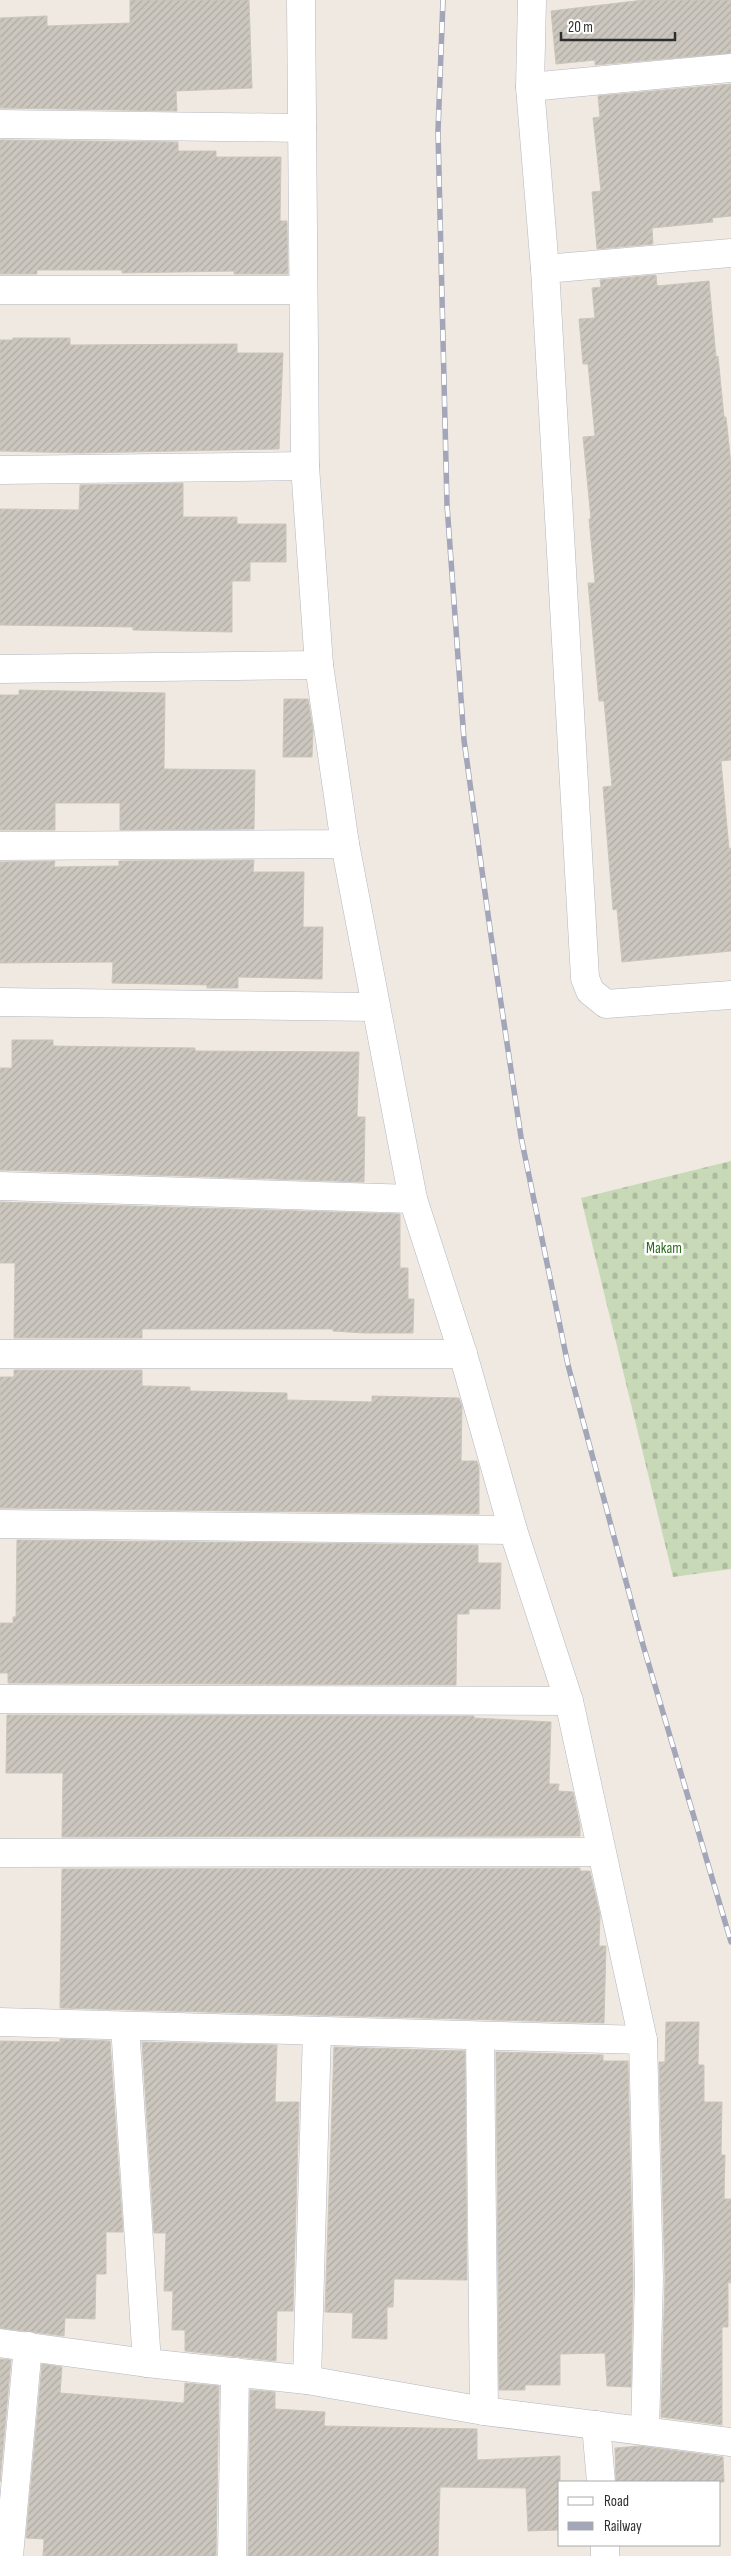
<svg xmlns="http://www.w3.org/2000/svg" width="731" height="2556" font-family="'Sofia Sans Condensed',sans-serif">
  <defs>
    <pattern id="cemetery-stones" width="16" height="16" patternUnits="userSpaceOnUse" patternTransform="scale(1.25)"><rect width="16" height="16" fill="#c8d9b8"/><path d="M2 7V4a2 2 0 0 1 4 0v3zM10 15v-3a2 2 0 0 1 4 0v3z" fill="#acbb9e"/></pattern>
    <pattern id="building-hatch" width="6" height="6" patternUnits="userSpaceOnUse" patternTransform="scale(1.25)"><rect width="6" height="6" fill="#cbc7bf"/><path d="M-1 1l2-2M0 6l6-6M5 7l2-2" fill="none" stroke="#afaba4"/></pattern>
  </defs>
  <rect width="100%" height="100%" fill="#efe9e1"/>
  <path fill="url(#cemetery-stones)" d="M731,1161V1569L673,1577L581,1198Z"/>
  <g fill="url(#building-hatch)" stroke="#cbc5ba">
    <path d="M130,0H249L252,88L176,91L177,111L0,108V18L47,16V26L130,23Z"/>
    <path d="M644,0H731V53L595,65V60L556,64L551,11Z"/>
    <path d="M731,84V216L712,218L713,222L652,228L653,244L597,249L592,192L601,191L593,118L600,117L598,96Z"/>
    <path d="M0,140L178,142V151H216V157H281L280,221H287L288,274H234V271L122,273V270H37V274H0Z"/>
    <path d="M656,275L657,286L709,281L716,357L718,356L724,417H726L731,464V760L721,761L729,849L731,848V951L622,962L617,909L613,910L603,787L612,786L604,701H599L588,583H595L589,519H591L583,437L595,436L588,364H583L579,319L595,318L592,288L601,287L600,280Z"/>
    <path d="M13,338H70V345L237,344V353H283L279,449L80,453L0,451V340H13Z"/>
    <path d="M183,483V517H237V524H286V562H250V581H232V632L133,630V627L0,625V509L79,510L80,485Z"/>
    <path d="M19,690L165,693L164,769L255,770L254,829L120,830V803H55V830H0V695H19Z"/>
    <path d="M284,699H308L313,730L312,757H283Z"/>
    <path d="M254,860L253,872H304L303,927H323L322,979L238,977V988H207V985L112,983L113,962L0,963V862L55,861L54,867L119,866V861Z"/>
    <path d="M12,1040H53V1046L195,1048V1051L359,1052L357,1117H365L364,1182L0,1170V1068H12Z"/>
    <path d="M0,1202L400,1214V1268H408V1299H414L413,1333H364L333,1331V1329H142V1338H14L15,1263H0Z"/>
    <path d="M14,1370H142V1386L190,1387V1391L287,1393V1400L372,1402V1396L459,1398L462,1406L461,1461H477L479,1468V1514L0,1508V1377H14Z"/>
    <path d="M17,1540L478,1545V1563H501L500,1609H469V1614H457L456,1685L8,1683V1673H0V1623H13V1617H16Z"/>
    <path d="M7,1715L474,1716V1718L551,1722L549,1784H559L558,1791L573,1792L580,1826V1836L62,1837L63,1773H6Z"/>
    <path d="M580,1868V1871H590L600,1915L599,1946H606L604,2023L60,2008L62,1869Z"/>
    <path d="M666,2022H699L698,2065H704V2102H722L721,2155H725L724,2199H731V2283L728,2282V2327H722V2425L661,2417L665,2279L659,2062H665Z"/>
    <path d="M60,2039L110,2041L123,2232H106V2274H96L95,2319L65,2318L64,2336L0,2328V2041L60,2042Z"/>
    <path d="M142,2042L277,2045L275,2102H299L293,2311H277L276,2361L185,2351V2330H172L173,2291H164L166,2233H154Z"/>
    <path d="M334,2047L465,2051L467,2280L394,2279L393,2307H387V2339L352,2338L353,2313L325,2312Z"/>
    <path d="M496,2052L603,2055V2061H628L633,2279L631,2387L607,2386L605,2353L560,2354V2385H525V2390H499Z"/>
    <path d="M0,2359L11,2360L0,2482Z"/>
    <path d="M42,2364L62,2367L60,2393L184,2403L185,2383L219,2386L216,2556H43L44,2539L26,2538Z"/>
    <path d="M250,2390L275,2392V2409L325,2412L324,2426L477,2429V2460L560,2456V2530L528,2531L526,2488L440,2487L438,2556H248Z"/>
    <path d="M640,2446L723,2457L724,2482H616L615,2448Z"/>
  </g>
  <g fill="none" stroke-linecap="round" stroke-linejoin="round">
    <g stroke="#b4b7c1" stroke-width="29">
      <g id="street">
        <path d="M532,0L530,87L545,269"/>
        <path d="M530,87L731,68"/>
        <path d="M0,124L302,128"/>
        <path d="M731,253L545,269L585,978L590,991L606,1004L731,995"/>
        <path d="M0,290H303"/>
        <path d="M0,470L305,466"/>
        <path d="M0,669L319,665"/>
        <path d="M345,844L413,1199L463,1354L513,1530L569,1701L643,2040L649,2279L645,2431"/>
        <path d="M0,846L345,844L319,665L305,466L301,0"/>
        <path d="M0,1002L375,1007"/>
        <path d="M0,1186L413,1199"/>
        <path d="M0,1354H463"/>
        <path d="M0,1524L513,1530"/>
        <path d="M0,1699L569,1701"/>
        <path d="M0,1853L600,1852"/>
        <path d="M0,2022L643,2040"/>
        <path d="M125,2026L147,2363"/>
        <path d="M480,2036L484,2411"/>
        <path d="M0,2343L147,2363L307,2380L484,2411L731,2442"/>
        <path d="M307,2380L317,2031"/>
        <path d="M596,2425L601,2482"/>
        <path d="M605,2545V2556"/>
        <path d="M9,2556L28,2346"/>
        <path d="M232,2556L235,2372"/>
      </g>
    </g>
    <use href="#street" stroke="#fff" stroke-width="28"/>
    <g stroke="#a3a6b8" stroke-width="5.5">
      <path id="rail" d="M443,0L438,131L447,505L464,740L491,936L521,1137L568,1365L643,1645L731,1942"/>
    </g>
    <use href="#rail" stroke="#fff" stroke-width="4" stroke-dasharray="11" stroke-linecap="butt"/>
  </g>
  <g text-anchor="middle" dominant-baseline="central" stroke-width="5" stroke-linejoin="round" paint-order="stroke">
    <g font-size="15" fill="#2c6e1b" stroke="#fff">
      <text x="664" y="1248">Makam</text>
    </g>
  </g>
  <rect x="558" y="2481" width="162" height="65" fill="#ffffff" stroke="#ababab"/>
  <rect x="568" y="2497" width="25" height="8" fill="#ffffff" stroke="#ababab"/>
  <text x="604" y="2506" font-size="15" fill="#2e2e2e">Road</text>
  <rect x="568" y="2522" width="25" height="8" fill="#a3a6b8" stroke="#ababab"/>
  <text x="604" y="2531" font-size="15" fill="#2e2e2e">Railway</text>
  <path d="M561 32v8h114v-8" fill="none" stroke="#2e2e2e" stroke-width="2.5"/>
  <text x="568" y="32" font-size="15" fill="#2e2e2e" stroke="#ffffff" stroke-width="4" paint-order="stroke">20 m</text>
</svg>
